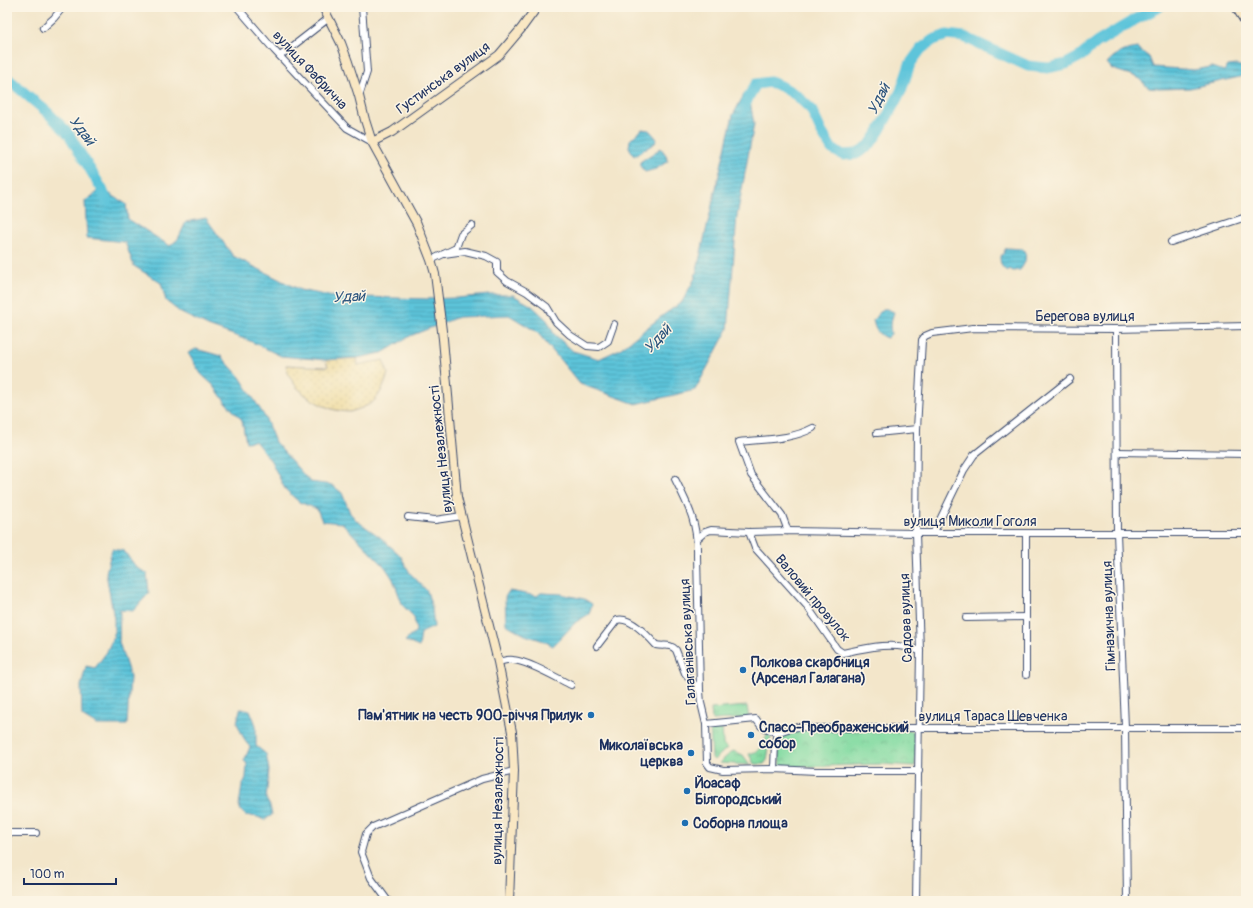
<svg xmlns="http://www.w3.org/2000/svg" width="1253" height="908" font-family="Pangolin,sans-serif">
  <defs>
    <pattern id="grass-tufts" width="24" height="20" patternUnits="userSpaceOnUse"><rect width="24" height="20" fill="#80daa0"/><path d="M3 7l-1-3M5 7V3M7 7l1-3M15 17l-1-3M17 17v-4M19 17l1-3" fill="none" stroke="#6ebb8c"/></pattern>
    <pattern id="sand-dots" width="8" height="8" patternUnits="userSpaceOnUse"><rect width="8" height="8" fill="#eeda9e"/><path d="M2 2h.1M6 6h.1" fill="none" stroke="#ccbb8a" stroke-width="1.8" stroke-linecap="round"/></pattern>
    <pattern id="park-crowns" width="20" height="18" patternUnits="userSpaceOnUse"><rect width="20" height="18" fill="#80daa0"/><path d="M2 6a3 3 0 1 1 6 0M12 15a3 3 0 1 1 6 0" fill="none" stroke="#6ebb8c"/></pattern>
    <pattern id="water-rules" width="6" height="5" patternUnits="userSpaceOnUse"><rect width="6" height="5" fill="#5dc4da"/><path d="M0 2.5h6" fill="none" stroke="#4ca0b4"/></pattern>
  </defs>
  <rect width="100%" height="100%" fill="#fcf5e5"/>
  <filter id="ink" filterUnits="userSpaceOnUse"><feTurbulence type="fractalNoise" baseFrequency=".025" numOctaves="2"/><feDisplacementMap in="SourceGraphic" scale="8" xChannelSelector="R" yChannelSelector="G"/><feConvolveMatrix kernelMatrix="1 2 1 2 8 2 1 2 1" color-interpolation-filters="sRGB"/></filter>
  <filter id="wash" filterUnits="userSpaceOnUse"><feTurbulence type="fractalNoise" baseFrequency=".012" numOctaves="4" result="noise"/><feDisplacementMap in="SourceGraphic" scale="16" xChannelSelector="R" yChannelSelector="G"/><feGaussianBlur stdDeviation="0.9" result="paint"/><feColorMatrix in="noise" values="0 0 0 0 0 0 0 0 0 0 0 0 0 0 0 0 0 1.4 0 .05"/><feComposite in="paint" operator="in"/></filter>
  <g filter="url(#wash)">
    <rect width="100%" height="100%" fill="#f3e6ca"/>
    <g fill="url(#grass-tufts)" stroke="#4e847f">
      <path d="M747,706L749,718L712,720L711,709Z"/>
      <path d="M722,725L723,744L727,748L714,760L712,758L710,726Z"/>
      <path d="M767,734H771L767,760L764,764H754L749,754C763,750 763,747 767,734Z"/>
      <path d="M733,751L743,755L750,765L719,763Z"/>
    </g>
    <path fill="url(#sand-dots)" stroke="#84847e" d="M357,358L358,365L383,360L388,373C385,384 381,394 373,402C370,405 365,406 362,408C358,409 354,411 350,412C325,412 289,391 286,365L328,367L326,360Z"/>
    <path fill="url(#park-crowns)" stroke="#4e847f" d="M789,730L914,731L916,743L915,766L880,764L795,767L781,766C779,757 775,739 783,733C784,731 787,731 789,730Z"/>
    <g fill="url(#water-rules)" stroke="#3c7a9c">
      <path d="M1137,48L1149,57L1153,67L1194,70L1212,67L1224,71L1228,66L1237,65L1243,67L1244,76L1190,88L1159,89L1149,88L1137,77L1112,69L1107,63C1117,52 1123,51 1137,48Z"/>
      <path d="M745,93L749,96L754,124L737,216L728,329L695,390L636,404L580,384L537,332L509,315L458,317L410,336L382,353L357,358L326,360L281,356L250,341L208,326L181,313L166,301L161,283L134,266L125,242L87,238L85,201L102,189L126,204L128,219L170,246L178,239L186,222L206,218L233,256L300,290L330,296L427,299L457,298L489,295H513L532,306L547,320L554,334L573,351L599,359L620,349L662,316L682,302L695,278L733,115Z"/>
      <path d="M642,129L649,130L657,139L655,143L634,156L629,147L630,140Z"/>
      <path d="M661,148L666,155L668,161L656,169L645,172L640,166V162Z"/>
      <path d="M1006,248L1023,249C1028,256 1025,264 1020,270L1013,271L1010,269L1007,271C1001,267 1000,263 1000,256L1003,254Z"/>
      <path d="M883,309H887L894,312L890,325L891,334L887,338C878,335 875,330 873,320Z"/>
      <path d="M196,349L221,356L240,377L265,417L275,442L310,482L332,485L342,493L350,513L357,521L380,537L400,555L410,573L427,591L432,608L434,627L421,633L419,647L405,641L416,631L414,617L403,606L393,579L385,567L342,523L322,521L317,509L299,502L285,489L271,461L255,441L246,442L242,420L227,404L213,385L201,374L188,353Z"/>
      <path d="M112,549L124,551L137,568L147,573L149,593L133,611L120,610L119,642L130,677L127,725H97L82,716L81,686L86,666L95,668L106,653L114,636V619L106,573Z"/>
      <path d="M509,591L537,596L541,593L561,594L584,599L592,604L589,614L576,622L553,646L544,641L525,635L506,624L505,597Z"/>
      <path d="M240,709L250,710L256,725V746L266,754L269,770L266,799L270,806L272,815L264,820L258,817L245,815L241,811L239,805L242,786L246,778L247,764L244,761L250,747L245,741L237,723Z"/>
    </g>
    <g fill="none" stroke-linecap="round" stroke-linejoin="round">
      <g stroke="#5dc4da" stroke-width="11">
        <path d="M7,78L47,112L68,133L102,189L107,202"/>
        <path d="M744,108L749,96L756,84L770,82L781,86L796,95L811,109L821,131L832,149L843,155L856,154L869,146L880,130L901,91L910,64L921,49L933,40L947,35L964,37L1028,66L1048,68L1066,64L1081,56L1096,43L1136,19L1159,7"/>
      </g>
    </g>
  </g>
  <g filter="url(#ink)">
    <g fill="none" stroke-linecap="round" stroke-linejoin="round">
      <g stroke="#3b4a6e" stroke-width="8">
        <g id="street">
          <path d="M237,7L274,50L347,128L372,142"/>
          <path d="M43,28L54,18L63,7"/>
          <path d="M280,56L329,18"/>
          <path d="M359,96L367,72L362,7"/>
          <path d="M1171,242L1246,217"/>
          <path d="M444,254L465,251L486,256L497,262V272L507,281L527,292L547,307L556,322L570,335L587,346L599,347L608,341L614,324"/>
          <path d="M431,260L456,248L461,234L472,225"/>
          <path d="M1116,329L1117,533L1125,727L1127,901"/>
          <path d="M877,433L917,429"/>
          <path d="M1117,452L1246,454"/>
          <path d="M675,479C689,507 698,524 697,555L700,691L701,703L706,724L707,763L710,767L723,770L774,769L816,771H919"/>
          <path d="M408,517L435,520L462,516"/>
          <path d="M788,531L782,515L751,475L739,442C763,439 791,440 813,428"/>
          <path d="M749,532L755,548L807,606L837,649L843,653C869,647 894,641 920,651"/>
          <path d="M934,532L964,470L974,455L1070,379"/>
          <path d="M1026,533V675"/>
          <path d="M697,539L705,532L711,530L749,532L788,531L916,533H1246"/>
          <path d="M966,618L1026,617"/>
          <path d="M597,646L617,620C630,616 648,636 656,645C664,647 670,643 676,650L685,673L700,691"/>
          <path d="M498,662C503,661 508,659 513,660C528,661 557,678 571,685"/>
          <path d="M706,724L756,719L761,726L777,733"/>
          <path d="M774,769L775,742L777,733C791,727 797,726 812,728H1246"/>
          <path d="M7,833H36"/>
          <path d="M388,901L371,878L361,852L366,834L373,827L482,779L514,771"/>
          <path d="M916,901L920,651L916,533L917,429L922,340L925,336L932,333L973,328L1116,329L1246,326"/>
        </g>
      </g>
      <g stroke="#3b4a6e" stroke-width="10">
        <g id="secondary">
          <path d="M323,7L341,43L348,62L359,96L365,120L372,142L417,224L431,260L435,274L443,339L457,497L498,662L512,732L514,771L509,901"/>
          <path d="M1236,7L1246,23"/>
          <path d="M372,142L392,132L499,55L521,29L537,7"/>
        </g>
      </g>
      <use href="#street" stroke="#fff" stroke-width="6"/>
      <use href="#secondary" stroke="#f9e7c3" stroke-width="8"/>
    </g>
  </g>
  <g fill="#1f6fb2" stroke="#fcf5e5" stroke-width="1.5">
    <circle cx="743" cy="670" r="4"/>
    <circle cx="591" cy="715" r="4"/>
    <circle cx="751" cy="735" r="4"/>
    <circle cx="691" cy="753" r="4"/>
    <circle cx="687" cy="791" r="4"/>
    <circle cx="685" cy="823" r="4"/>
  </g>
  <g text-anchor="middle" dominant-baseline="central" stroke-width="3" stroke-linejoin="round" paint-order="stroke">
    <g font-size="14" fill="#1b2f5e" stroke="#fcf5e5">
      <text transform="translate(310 70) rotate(47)">вулиця Фабрична</text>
      <text transform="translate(443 78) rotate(-36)">Густинська вулиця</text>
      <text x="1085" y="316">Берегова вулиця</text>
      <text transform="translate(441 449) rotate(-96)">вулиця Незалежності</text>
      <text x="970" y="521">вулиця Миколи Гоголя</text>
      <text transform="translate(813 598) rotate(50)">Валовий провулок</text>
      <text transform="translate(1109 616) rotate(-92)">Гімназична вулиця</text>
      <text transform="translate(906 618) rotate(-92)">Садова вулиця</text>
      <text transform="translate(688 642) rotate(-93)">Галаганівська вулиця</text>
      <text x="993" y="716">вулиця Тараса Шевченка</text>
      <text transform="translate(498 801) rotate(-89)">вулиця Незалежності</text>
    </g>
    <g font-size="14" font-weight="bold" fill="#1b2f5e" stroke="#fcf5e5" text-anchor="start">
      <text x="751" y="662">Полкова скарбниця<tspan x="751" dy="16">(Арсенал Галагана)</tspan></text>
      <text x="583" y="715" text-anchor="end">Пам'ятник на честь 900-річчя Прилук</text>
      <text x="759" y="727">Спасо-Преображенський<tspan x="759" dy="16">собор</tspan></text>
      <text x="683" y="745" text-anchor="end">Миколаївська<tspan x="683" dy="16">церква</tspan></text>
      <text x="695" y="783">Йоасаф<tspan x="695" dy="16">Білгородський</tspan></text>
      <text x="693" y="823">Соборна площа</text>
    </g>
    <g font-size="15" font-style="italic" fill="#2c547d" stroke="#fcf5e5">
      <text transform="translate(879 99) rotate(-63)">Удай</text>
      <text transform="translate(82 131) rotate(53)">Удай</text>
      <text transform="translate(349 297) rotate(-3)">Удай</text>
      <text transform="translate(658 339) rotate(-47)">Удай</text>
    </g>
  </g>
  <rect width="1253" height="908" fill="none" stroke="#fcf5e5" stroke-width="24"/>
  <path d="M24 878v6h92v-6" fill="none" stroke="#1b2f5e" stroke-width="2"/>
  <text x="30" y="878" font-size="12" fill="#1b2f5e" stroke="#fcf5e5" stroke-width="3" paint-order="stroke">100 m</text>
</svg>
